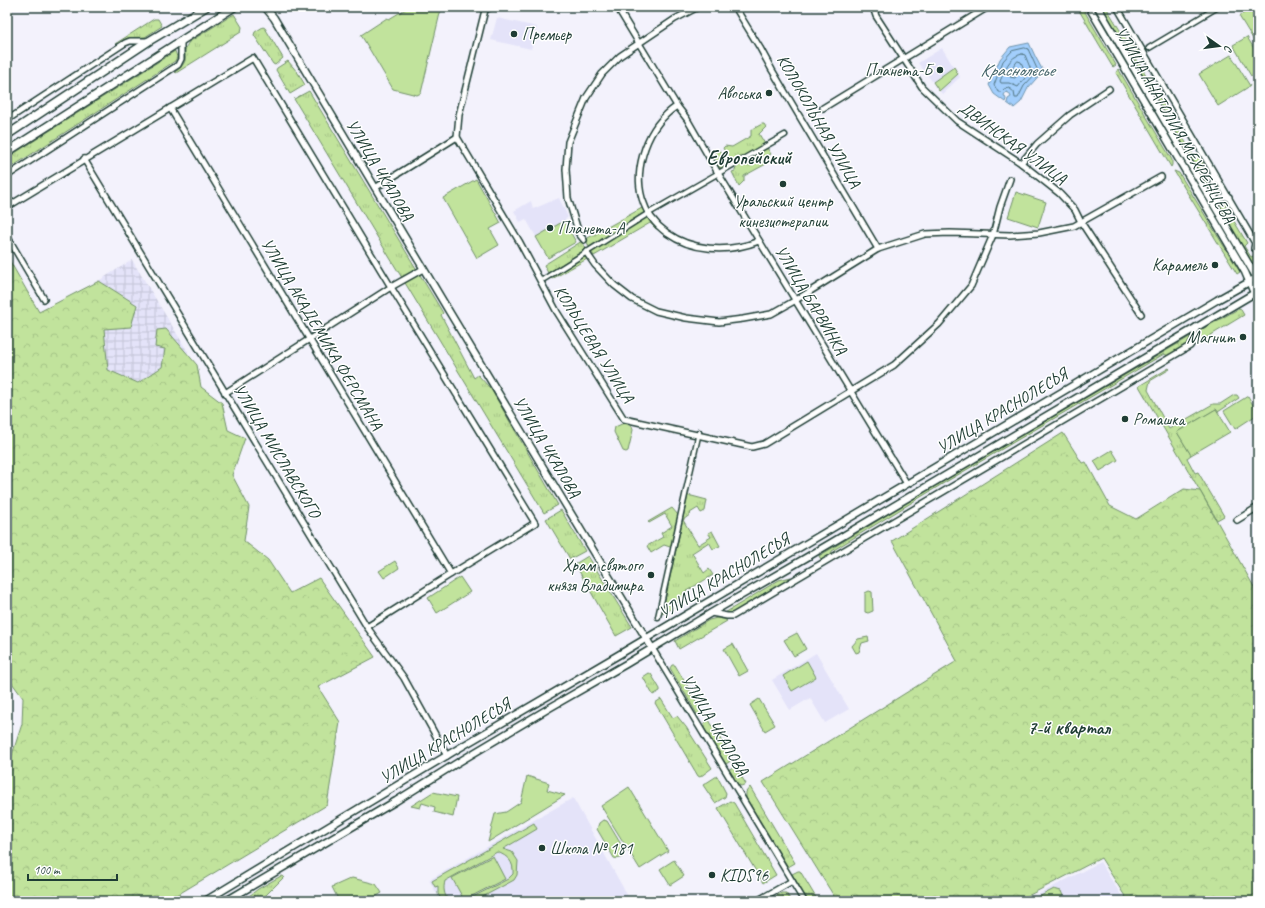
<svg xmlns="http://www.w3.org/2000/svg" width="1265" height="908" font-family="Caveat,sans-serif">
  <defs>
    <pattern id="industrial-grid" width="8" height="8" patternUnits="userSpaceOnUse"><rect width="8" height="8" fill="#e4e3f9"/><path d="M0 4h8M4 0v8" fill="none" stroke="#c3c4d6"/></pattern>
    <pattern id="grass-tufts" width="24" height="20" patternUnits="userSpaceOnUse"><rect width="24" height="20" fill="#c1e39c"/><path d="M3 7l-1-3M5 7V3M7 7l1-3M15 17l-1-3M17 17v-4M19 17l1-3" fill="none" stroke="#a5c487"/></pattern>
    <pattern id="forest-crowns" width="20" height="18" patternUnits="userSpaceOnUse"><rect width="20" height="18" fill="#c1e39c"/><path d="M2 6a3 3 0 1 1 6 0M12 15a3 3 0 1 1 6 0" fill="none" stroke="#a5c487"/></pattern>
  </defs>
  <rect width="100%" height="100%" fill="#f3f2fc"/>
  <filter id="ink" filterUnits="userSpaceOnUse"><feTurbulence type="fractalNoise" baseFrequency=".025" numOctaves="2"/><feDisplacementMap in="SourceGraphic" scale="8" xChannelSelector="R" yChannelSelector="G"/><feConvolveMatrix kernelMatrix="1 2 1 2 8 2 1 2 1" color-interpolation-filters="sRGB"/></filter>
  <g filter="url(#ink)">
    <g fill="#e4e3f9">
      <path d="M497,18L537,27L531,49L491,40Z"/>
      <path d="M942,48L960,77L942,94L918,63Z"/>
      <path d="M559,198L568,217L564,221L576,242L548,258L526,219L520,222L514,211L531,201L533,209Z"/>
      <path d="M816,653L849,709L825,723L810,698L790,710L772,680Z"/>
      <path d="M573,798L630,900L628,901H441L429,880Z"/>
      <path d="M1100,862L1125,901H1026Z"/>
    </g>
    <path fill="url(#industrial-grid)" d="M132,260L188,352L100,405L46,314Z"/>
    <g fill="url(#grass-tufts)" stroke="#709068">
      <path d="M1077,7H1082L1116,65L1113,67L1112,66Z"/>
      <path d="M1100,7H1106L1129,45L1138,48L1139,51L1130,56Z"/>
      <path d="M234,14L242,27L241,32L176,73L175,72C194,58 179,55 189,42Z"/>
      <path d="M154,19H158L162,26L145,37L129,38L115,44Z"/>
      <path d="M263,27L265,28L283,58L275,65L273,64L254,35L255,32Z"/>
      <path d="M175,51L177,57L175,61L7,170V158Z"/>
      <path d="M1136,58L1195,158L1200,156L1202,160L1210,191L1132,60Z"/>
      <path d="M288,61L298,73L305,85L290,94L276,70L277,68Z"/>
      <path d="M1118,69L1119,70L1172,160V165L1171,167L1116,73Z"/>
      <path d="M309,91L443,313L441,315L474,378L478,375L491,389L558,505L544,513L294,99Z"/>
      <path d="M762,124H764L766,127L759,134L765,144L734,162L730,161L723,148L725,146L732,147L751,136V130Z"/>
      <path d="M767,148L771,154L763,159L766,164L744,176V181L739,186L732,172L735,171L737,165Z"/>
      <path d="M720,150L727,162L725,166L720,168L714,158L715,152Z"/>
      <path d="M1174,171L1179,173L1240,272L1237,274Z"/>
      <path d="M1224,200L1228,201L1229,203L1225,206L1247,243L1244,246L1251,257L1258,254V262L1253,265C1245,252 1220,216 1221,202Z"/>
      <path d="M642,208L645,212L589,247L586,239Z"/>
      <path d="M649,216L658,228L656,229L650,223L594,256L591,252Z"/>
      <path d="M582,241L586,249L548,273L544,265Z"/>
      <path d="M585,256L587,259L552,279L551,278Z"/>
      <path d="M1240,308L1244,315L1193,346L1199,331Z"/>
      <path d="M1193,335V337L1189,343L1168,356L1164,354L944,483L832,551L831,556L822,561L819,556L943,481Z"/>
      <path d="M1169,368L1170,369L1150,381L1148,390L1169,429L1213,404H1220L1234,395H1237L1239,398L1218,412L1216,409L1177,432L1191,455L1187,458L1195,473L1198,472L1224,516L1217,520L1139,386Z"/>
      <path d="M688,495L707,500L705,511L701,513L698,508L690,513L691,514L683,520L698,545L711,537L708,533L712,531L720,546L713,549L709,542L692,553L704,573L709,569L713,575L683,593L687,600L662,614Z"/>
      <path d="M672,508L678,515L671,545L670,547L664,545L651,553L647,546L663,537L661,533L672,526L665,514L649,523L648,522Z"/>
      <path d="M561,510L585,551L570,559L546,519Z"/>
      <path d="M588,556L632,627L616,636L575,564Z"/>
      <path d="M791,577L792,579L734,614H723L779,580Z"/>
      <path d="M717,618L724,619L727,621L679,649L675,641L709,620Z"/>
      <path d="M672,665H675L704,715H700L697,714L670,668Z"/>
      <path d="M649,673L651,674L660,689V691L653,695L643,677Z"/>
      <path d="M661,699L673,718L677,716L686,727L712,768L700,777L698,776L655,703Z"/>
      <path d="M709,720L731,757L732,760L726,764L704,728V723Z"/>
      <path d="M735,766L746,784L741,786L736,783L728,770Z"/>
      <path d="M717,776L726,793L725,797L715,803L703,785Z"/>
      <path d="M750,787L795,863L788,867L746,798V792Z"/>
      <path d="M730,801L734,803L776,875L763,883L718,808Z"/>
      <path d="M798,871H800L818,901H808L792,874Z"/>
      <path d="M281,876L284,877L264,897L256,901H245L244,900L258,889Z"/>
      <path d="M781,893H786L791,901H773L772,899Z"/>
    </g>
    <g fill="url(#forest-crowns)" stroke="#709068">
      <path d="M7,256L39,312L99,281L137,305L131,327L104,329L108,370L138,383L162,367L165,349L155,347L157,330L166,329L197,365L201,387L222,403L228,430L245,438L232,475L249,507L244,541L268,560L290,593L319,578L375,657L318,687L340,722L327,805L167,901H7V766L9,764L22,724L23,698L7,676Z"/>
      <path d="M1063,433L1082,463L1086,462L1110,506L1136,519L1184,489L1200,491L1258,594V901H1128L1101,858L1018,901H837L763,782L957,661L892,541Z"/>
    </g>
    <g fill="#c1e39c" stroke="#709068">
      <path d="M409,7H434L441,9L421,93L417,95L393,89L361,35L387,18L389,19Z"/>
      <path d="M1254,7H1258V47L1239,16Z"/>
      <path d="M1247,37L1258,55V72L1251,76L1233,45Z"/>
      <path d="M1231,55L1250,86L1218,106L1199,74Z"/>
      <path d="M954,67L958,74L939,91L933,82Z"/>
      <path d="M476,179L501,223L490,229L499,245L477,258L443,198Z"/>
      <path d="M1016,192L1046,202L1038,227L1008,217Z"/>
      <path d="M564,221L576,242L548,258L536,237Z"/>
      <path d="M1248,396L1258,414L1235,429L1224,411Z"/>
      <path d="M1216,409L1230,432L1191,455L1177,432Z"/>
      <path d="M624,423L632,426L633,430L628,451L626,452L623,451L614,432L615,427Z"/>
      <path d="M1112,450L1118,460L1100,471L1094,461Z"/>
      <path d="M395,561L399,568L384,578L379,571Z"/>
      <path d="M460,577L470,592L437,613L428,598Z"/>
      <path d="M869,591L872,592L873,611L868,613L865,612V593Z"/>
      <path d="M797,633L806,649L794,656L784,640Z"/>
      <path d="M868,637L869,641L862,643L859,652L856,653L852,646L858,639Z"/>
      <path d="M733,644L748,671L739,676L724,649Z"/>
      <path d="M807,661L816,677L792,691L783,676Z"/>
      <path d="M759,699L775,725L765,731L750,705Z"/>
      <path d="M527,776L549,783L547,790L565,795L488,842L495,814L506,812L521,802Z"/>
      <path d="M629,787L668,851L640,869L601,806Z"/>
      <path d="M433,792L457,797L453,817L434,812L435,807L422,803L420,808L411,806Z"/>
      <path d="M603,820L607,821L625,851C624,857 620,860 614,858L597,829L599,823Z"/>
      <path d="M534,823L537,829L503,849L512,852L518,861L517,875L514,880L475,901H465L508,879L513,874C514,862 508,856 497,852L445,881C443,889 444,893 448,901H442L438,894V886L435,887L432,881Z"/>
      <path d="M493,856L505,879L464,900L452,878Z"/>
      <path d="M674,860L684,876L670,885L660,869Z"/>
      <path d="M352,878L376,884L382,893L368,901H339L332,887Z"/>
      <path d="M1054,889L1061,891L1065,901H1031Z"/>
    </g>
    <path fill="#a2cefc" stroke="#6e94ac" d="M1029,43L1035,56L1043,71L1028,88L1021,102L1014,108L1007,103L1008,99L1011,97L1009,93L1006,92L1004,95L1006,99L1005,102L994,94L989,85L1000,59L1010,47Z"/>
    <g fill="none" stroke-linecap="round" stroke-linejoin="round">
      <g stroke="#537784" stroke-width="1">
        <path d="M1025,48L1028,49L1038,71L1024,86L1018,98H1015L1014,92L1009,88L1004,89L1001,92H998L994,85L1003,61L1012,51Z"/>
        <path d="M1022,54L1025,55L1031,70L1018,87L1009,83H1001L1000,81C1006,69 1008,57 1022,54Z"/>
        <path d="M1018,61L1021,62L1024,69L1015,78L1010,77V75L1013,67Z"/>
      </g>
      <g stroke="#1f3d34" stroke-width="7">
        <g id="pedestrian">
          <path d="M1149,48L1218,7"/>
          <path d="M544,279L649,213L785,135"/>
          <path d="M658,617L699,432"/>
        </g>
      </g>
      <g stroke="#1f3d34" stroke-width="8">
        <g id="minor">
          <path d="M491,7L485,10L459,115L457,137L519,241L557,312L624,419L752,447L764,444L894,365L939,324L971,286L993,235L1000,207L1010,179"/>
          <path d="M617,7L677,106L687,119L718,173L907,484"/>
          <path d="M735,7L760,48L772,70L878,249"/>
          <path d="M873,7L876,16L922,87L957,121L1021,163L1059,193L1075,210L1081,222L1141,314"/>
          <path d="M1117,7L1255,243L1254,248"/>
          <path d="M677,106C662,116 651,131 645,148C618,225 693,267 759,241"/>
          <path d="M170,108L451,574"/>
          <path d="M823,108L988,7"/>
          <path d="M7,120L125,43L130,41H148"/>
          <path d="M84,159L367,627L404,678L447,756"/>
          <path d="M1021,163L1037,144L1070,115L1109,89"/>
          <path d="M1213,173L1216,207"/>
          <path d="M7,176L178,65L181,59V40"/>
          <path d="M375,188L457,137"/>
          <path d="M1216,203L1223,197H1229"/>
          <path d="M7,207L253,58L391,287L535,523L451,574L367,627"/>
          <path d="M7,236L44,299"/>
          <path d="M584,240L579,234L568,198L566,169L568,142L586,98L602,74L620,56L675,19L698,7"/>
          <path d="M586,252L595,265L614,285L632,299L656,311L686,318L719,322L743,319L771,314L796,300L878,249L925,234L950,233L1010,235L1039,233L1074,226L1161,177"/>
          <path d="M1254,293L1258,300"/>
          <path d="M225,393L391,287L423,269"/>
          <path d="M1237,520L1258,507"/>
          <path d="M711,613L727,616H733L792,581L1190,346L1194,339L1196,327"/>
          <path d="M652,648L804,901"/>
          <path d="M757,901L792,881"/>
        </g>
      </g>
      <g stroke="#1f3d34" stroke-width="9">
        <g id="tertiary">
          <path d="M265,7L274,18L290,45L450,313L652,648"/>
          <path d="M1089,7L1245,272L1254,293"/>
          <path d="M1098,7L1258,280"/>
          <path d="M205,901L466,744L620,654L1217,300L1258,277"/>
          <path d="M226,901L396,801L457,763L551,707L626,664L711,613L809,556L1258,291"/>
        </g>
      </g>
      <g stroke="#1f3d34" stroke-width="10">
        <g id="secondary">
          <path d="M7,135L149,41L206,7"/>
          <path d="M7,152L234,7"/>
        </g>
      </g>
      <use href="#pedestrian" stroke="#fff" stroke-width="4"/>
      <use href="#minor" stroke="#fff" stroke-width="5"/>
      <use href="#tertiary" stroke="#fff" stroke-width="6"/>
      <use href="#secondary" stroke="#fff" stroke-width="7"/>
    </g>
  </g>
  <g fill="#1f3d34" stroke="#fff" stroke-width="1.5">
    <circle cx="514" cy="34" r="4"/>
    <circle cx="940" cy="70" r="4"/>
    <circle cx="769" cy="93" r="4"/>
    <circle cx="783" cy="184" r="4"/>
    <circle cx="550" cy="228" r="4"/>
    <circle cx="1215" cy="265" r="4"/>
    <circle cx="1243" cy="337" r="4"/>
    <circle cx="1125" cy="419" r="4"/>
    <circle cx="651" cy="575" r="4"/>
    <circle cx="542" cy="848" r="4"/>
    <circle cx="712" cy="875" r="4"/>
  </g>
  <g text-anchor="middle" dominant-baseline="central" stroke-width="3" stroke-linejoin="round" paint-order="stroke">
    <g font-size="17" fill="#1f3d34" stroke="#fff" text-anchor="start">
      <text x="522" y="34">Премьер</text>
      <text x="932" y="70" text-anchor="end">Планета-Б</text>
      <text x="761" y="93" text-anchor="end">Авоська</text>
      <text x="783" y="201" text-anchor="middle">Уральский центр<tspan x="783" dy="20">кинезиотерапии</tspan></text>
      <text x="558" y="228">Планета-А</text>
      <text x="1207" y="265" text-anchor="end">Карамель</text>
      <text x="1235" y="337" text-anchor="end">Магнит</text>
      <text x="1133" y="419">Ромашка</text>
      <text x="643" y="565" text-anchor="end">Храм святого<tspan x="643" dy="20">князя Владимира</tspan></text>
      <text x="550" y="848">Школа № 181</text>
      <text x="720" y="875">KIDS96</text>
    </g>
    <g font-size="17" fill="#1f3d34" stroke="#fff">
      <text transform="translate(819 121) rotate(60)">КОЛОКОЛЬНАЯ УЛИЦА</text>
      <text transform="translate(1175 125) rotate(60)">УЛИЦА АНАТОЛИЯ МЕХРЕНЦЕВА</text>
      <text transform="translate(1013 143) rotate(36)">ДВИНСКАЯ УЛИЦА</text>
      <text transform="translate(380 170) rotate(59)">УЛИЦА ЧКАЛОВА</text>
      <text transform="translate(811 300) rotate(59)">УЛИЦА БАРВИНКА</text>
      <text transform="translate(322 334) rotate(59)">УЛИЦА АКАДЕМИКА ФЕРСМАНА</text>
      <text transform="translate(594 344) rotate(58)">КОЛЬЦЕВАЯ УЛИЦА</text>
      <text transform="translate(1002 411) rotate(-31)">УЛИЦА КРАСНОЛЕСЬЯ</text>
      <text transform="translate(547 447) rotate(59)">УЛИЦА ЧКАЛОВА</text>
      <text transform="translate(277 451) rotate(59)">УЛИЦА МИСЛАВСКОГО</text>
      <text transform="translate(724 576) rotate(-31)">УЛИЦА КРАСНОЛЕСЬЯ</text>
      <text transform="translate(715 725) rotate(59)">УЛИЦА ЧКАЛОВА</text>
      <text transform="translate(445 741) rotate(-31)">УЛИЦА КРАСНОЛЕСЬЯ</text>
    </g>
    <g font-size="18" font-style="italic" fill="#406166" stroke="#fff">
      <text x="1017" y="70">Краснолесье</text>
    </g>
    <g font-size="19" font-weight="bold" fill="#1f3d34" stroke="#fff">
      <text x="749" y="158">Европейский</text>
      <text x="1069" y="728">7-й квартал</text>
    </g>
  </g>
  <rect width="1265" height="908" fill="none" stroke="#fff" stroke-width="24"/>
  <rect x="12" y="12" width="1241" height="884" fill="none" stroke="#1f3d34" stroke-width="1.5" filter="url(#ink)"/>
  <g transform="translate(1219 46) rotate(104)" stroke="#ffffff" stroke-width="3" paint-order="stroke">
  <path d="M0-3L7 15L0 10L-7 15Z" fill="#1f3d34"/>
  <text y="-6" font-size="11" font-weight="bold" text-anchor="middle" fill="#1f3d34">С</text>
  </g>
  <path d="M28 874v6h89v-6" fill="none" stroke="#1f3d34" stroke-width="2"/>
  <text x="34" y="874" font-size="12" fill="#1f3d34" stroke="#ffffff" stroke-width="3" paint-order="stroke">100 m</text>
</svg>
